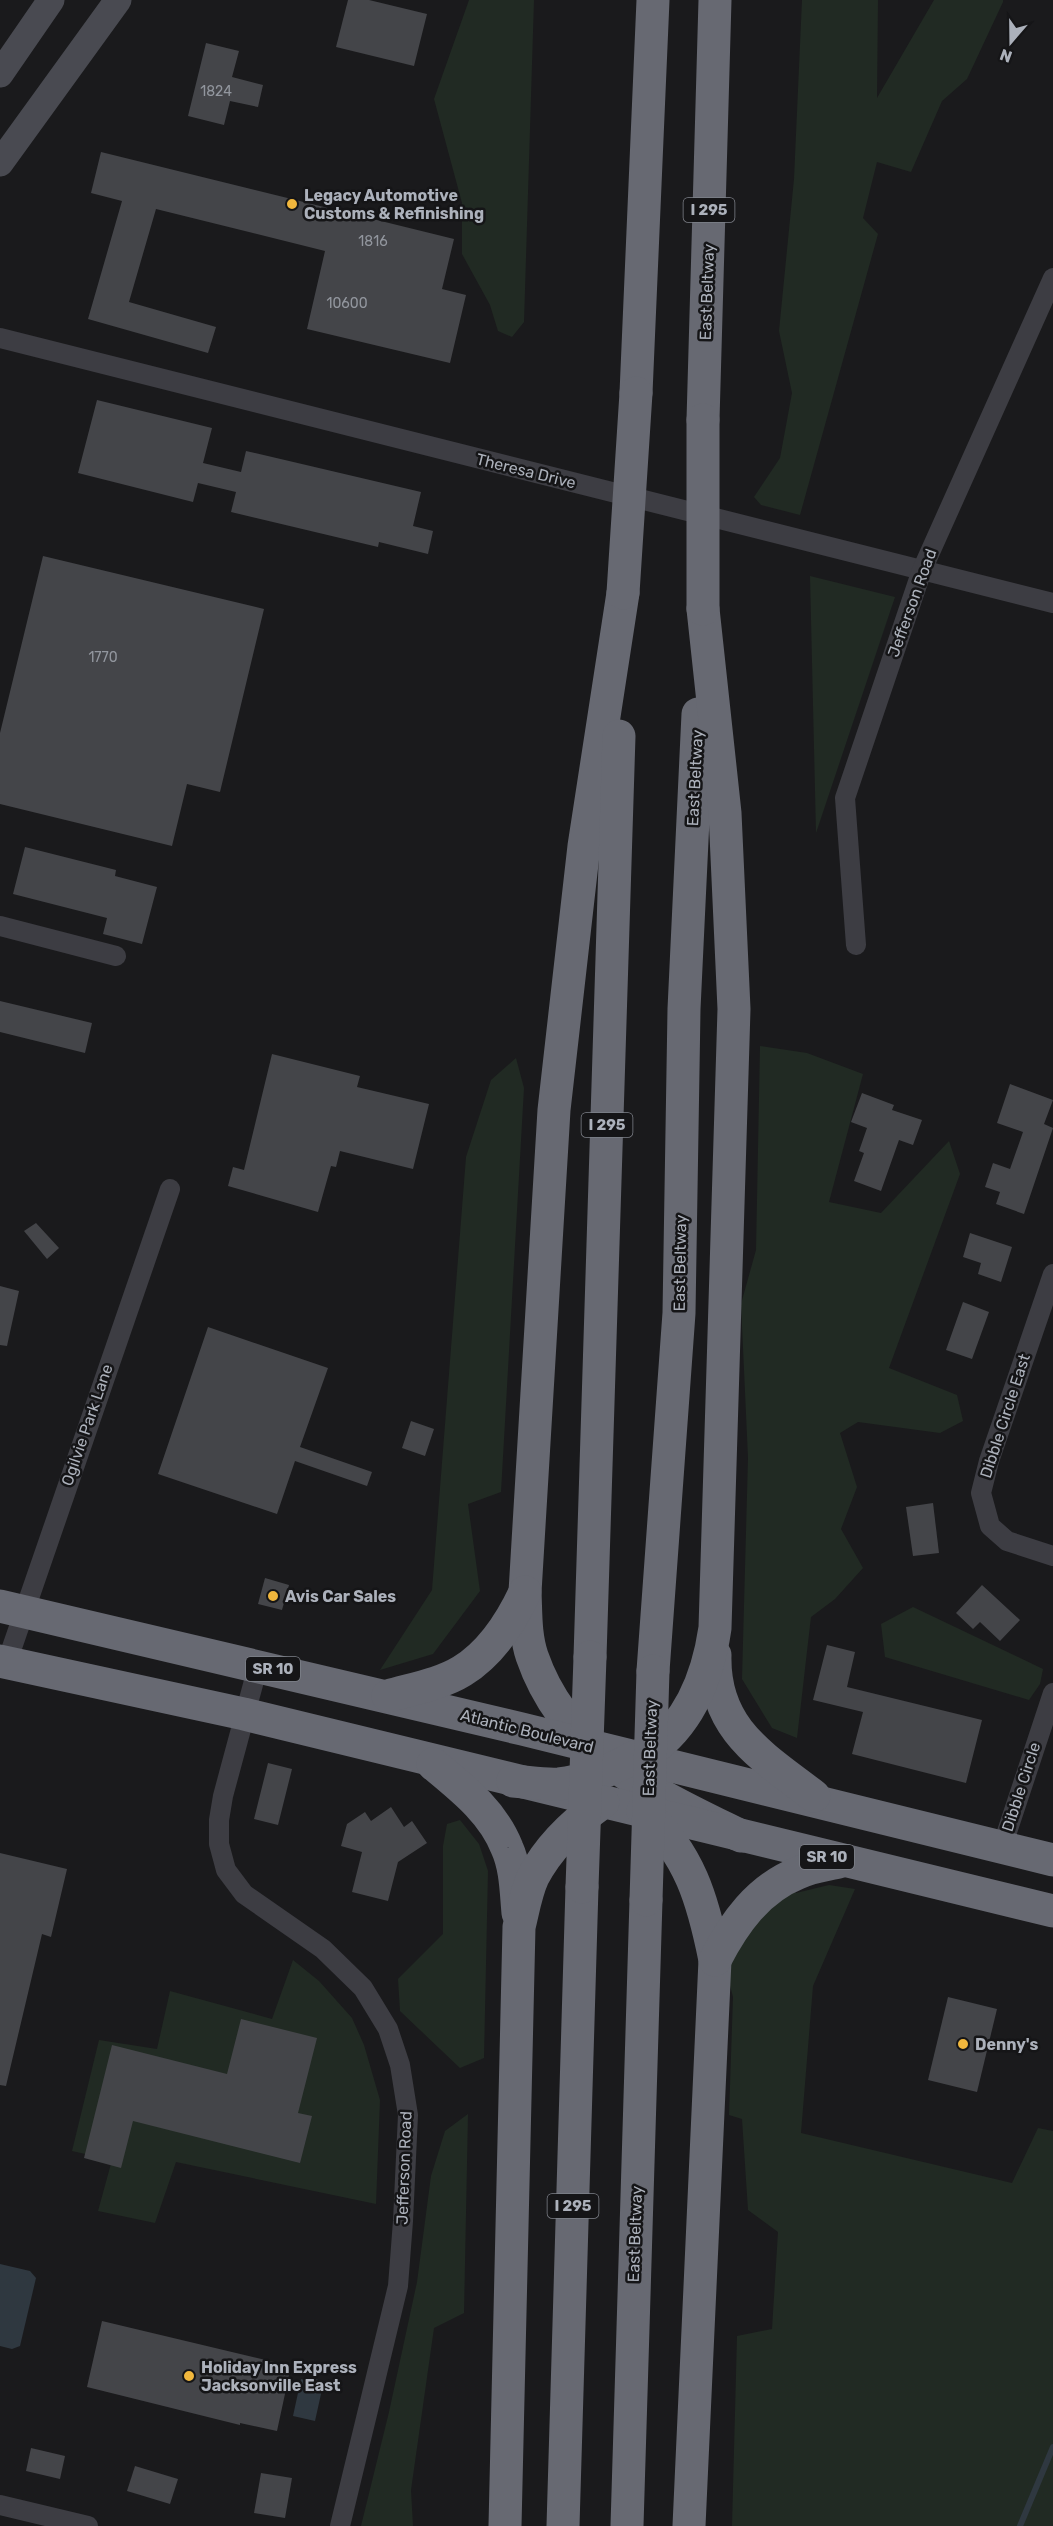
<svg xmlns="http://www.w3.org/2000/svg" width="1053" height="2526" font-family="Rubik,sans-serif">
  <rect width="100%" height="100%" fill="#1a1a1c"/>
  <g fill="#212a23">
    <path d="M469,0H534L524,322L512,337L498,331L490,305L462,254V203L434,99Z"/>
    <path d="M802,0H878L877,98L934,0H1003V2L967,79L942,101L911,172L877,162L863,218L878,234L800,515L761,505L754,497L780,458L792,393L779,331L794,179Z"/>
    <path d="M810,576L895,597L816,833Z"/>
    <path d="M760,1046L807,1053L863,1074L829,1202L881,1213L949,1141L960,1174L889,1368L957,1395L963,1421L940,1433L858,1422L840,1433L857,1487L841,1529L863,1568L835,1599L811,1617L797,1738L772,1728L742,1679L748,1458L741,1304L756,1250Z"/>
    <path d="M516,1058L524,1088L501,1492L468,1504L480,1591L433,1654L380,1670L432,1590L466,1157L491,1080Z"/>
    <path d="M913,1607L1043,1669L1040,1684L1029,1700L885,1657L881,1624Z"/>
    <path d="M460,1820L479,1844L488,1871L484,2058L460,2068L400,2011L398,1979L443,1934V1846L447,1824Z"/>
    <path d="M829,1885L855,1889L813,1986L801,2133L1012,2183L1038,2128L1053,2131V2526H732L737,2336L772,2329L778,2232L748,2210L742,2119L729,2115L733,1997L728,1978L732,1956L738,1940L793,1886L796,1893Z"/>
    <path d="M293,1960L319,1981L352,2018L364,2045L380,2100L376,2204L176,2162L155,2223L98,2211L112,2160L72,2151L99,2040L157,2049L170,1991L272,2019Z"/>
    <path d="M468,2114L464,2313L434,2328L411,2490L413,2526H361L389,2412L417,2282L431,2176L445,2131Z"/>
  </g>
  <g fill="#2f3840">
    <path d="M0,2264L30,2271L36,2278L20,2346L12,2349L0,2346Z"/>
    <path d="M312,2376L318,2380V2384L323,2385L315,2421L293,2416L301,2379L307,2381Z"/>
  </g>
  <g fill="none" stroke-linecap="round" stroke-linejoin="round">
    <path stroke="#2f3840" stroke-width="6" d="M1020,2526L1053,2447"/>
  </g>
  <g fill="#444549">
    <path d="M348,0H369L427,14L414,66L336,47Z"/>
    <path d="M206,43L239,51L232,77L263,85L258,107L230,101L224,125L188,116Z"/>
    <path d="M101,152L454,239L442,289L466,295L450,363L307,329L325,251L156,209L129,302L216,327L208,353L88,319L122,201L91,193Z"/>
    <path d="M97,400L212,428L203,463L241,472L246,451L421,492L413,526L433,531L428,554L379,542L378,547L231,512L236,492L198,483L193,502L78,473Z"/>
    <path d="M43,556L264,609L220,792L187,784L172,846L0,804V733Z"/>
    <path d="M25,847L116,870L115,876L157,887L142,944L103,934L107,918L13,894Z"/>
    <path d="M0,1001L92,1023L85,1053L0,1032Z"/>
    <path d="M272,1054L360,1076L357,1087L429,1104L413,1169L340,1151L336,1167L331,1166L318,1212L228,1186L233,1167L244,1170Z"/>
    <path d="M1010,1084L1053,1100L1044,1124L1053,1128L1024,1214L996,1204L1000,1192L985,1187L993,1163L1010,1169L1023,1132L997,1123Z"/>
    <path d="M862,1093L894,1105L892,1110L922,1120L913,1145L899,1140L881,1191L854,1181L864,1153L859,1151L867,1128L851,1122Z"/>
    <path d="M36,1223L59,1248L47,1259L24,1231Z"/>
    <path d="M970,1233L1012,1247L1001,1282L978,1274L981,1263L963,1257Z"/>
    <path d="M0,1286L19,1291L7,1346L0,1345Z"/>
    <path d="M963,1302L989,1312L972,1359L946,1350Z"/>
    <path d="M208,1327L328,1368L300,1447L372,1472L367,1486L295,1461L277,1514L158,1474Z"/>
    <path d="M411,1421L434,1429L425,1456L402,1448Z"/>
    <path d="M933,1503L939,1553L913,1556L906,1507Z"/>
    <path d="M265,1578L289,1585L282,1610L258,1604Z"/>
    <path d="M982,1585L1020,1620L1000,1641L980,1622L973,1629L956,1613Z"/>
    <path d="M827,1645L855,1652L847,1687L982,1720L966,1783L852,1754L863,1712L813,1700Z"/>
    <path d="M268,1763L292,1769L278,1825L254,1819Z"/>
    <path d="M391,1807L404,1827L412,1821L427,1843L398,1862L388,1901L352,1892L362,1852L341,1846L347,1824L365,1812L371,1821Z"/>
    <path d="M0,1853L67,1869L51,1937L42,1934L6,2086L0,2085Z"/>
    <path d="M948,1997L997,2009L977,2092L928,2080Z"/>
    <path d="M241,2019L317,2038L298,2113L312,2116L300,2163L133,2121L121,2168L84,2158L112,2045L227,2074Z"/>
    <path d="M102,2321L291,2366L277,2431L240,2423V2425L87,2387Z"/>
    <path d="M31,2448L65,2456L60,2479L26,2471Z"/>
    <path d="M135,2466L178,2479L170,2504L127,2491Z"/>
    <path d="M261,2473L292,2478L285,2518L254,2513Z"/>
  </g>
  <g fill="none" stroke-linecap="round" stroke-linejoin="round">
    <g stroke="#3d3d43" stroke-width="20">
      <path d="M0,338L1053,603"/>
      <path d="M0,926L116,956"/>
      <path d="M856,945L845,798L922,570L1053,278"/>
      <path d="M1053,1274L989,1461L981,1493L990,1526L1007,1541L1053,1556"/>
      <path d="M7,1662L170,1189"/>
      <path d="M258,1666L223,1796L219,1820V1844L226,1870L244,1894L323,1949L363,1988L388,2029L400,2065L408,2115L403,2221L398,2286L340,2526"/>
      <path d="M1002,1847L1053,1693"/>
      <path d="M0,2505L88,2526"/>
    </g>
    <g stroke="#494a51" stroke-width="27">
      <path d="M0,74L51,0"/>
      <path d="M0,163L118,0"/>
    </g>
    <g stroke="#676972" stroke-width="33">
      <path d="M636,393L653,0"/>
      <path d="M703,420L715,0"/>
      <path d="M623,593L584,846L554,1110L525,1592C526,1613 525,1635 532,1656C566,1755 654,1793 741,1836"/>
      <path d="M0,1606L522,1729L1053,1860"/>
      <path d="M715,1655C713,1729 762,1756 814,1796"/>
      <path d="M590,1657L619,736"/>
      <path d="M0,1661L244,1714L1053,1911"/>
      <path d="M653,1671L679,1313L684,1009L698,714"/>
      <path d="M388,1696C412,1689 441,1684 462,1671C491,1653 511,1622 525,1592"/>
      <path d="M433,1764C462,1788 493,1812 507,1848C516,1868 516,1892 518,1913"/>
      <path d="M513,1781C528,1782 545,1785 559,1784C584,1781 607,1772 629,1760C635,1756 644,1755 650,1751C691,1722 708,1676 715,1628L734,1009L725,813L703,609"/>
      <path d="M643,1811C690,1854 703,1900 715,1960L689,2526"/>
      <path d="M715,1960C734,1923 758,1889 798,1873C810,1867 826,1865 839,1862"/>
      <path d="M505,2526L519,1927C523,1911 526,1892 533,1877C549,1846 575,1822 603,1802"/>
      <path d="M563,2526L582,1887"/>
      <path d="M627,2526L646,1900"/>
    </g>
    <g stroke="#676972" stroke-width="33">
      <path d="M623,593L636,393"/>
      <path d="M703,609V420"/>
      <path d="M582,1887L590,1657"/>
      <path d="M646,1900L653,1671"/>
    </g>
  </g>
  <g fill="#f1b73d" stroke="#151517" stroke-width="2">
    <circle cx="292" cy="204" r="6"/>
    <circle cx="273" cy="1596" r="6"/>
    <circle cx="963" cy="2044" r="6"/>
    <circle cx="189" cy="2376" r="6"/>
  </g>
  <g text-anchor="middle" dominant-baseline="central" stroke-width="5" stroke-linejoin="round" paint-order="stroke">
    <g font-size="14" fill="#92969e">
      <text x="216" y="91">1824</text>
      <text x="373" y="241">1816</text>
      <text x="347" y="303">10600</text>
      <text x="103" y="657">1770</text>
    </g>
    <g fill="#151517" stroke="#7f828a" stroke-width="1.5">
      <rect x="683.5" y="198" width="51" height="24" rx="4.5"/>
      <rect x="581.5" y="1113" width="51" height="24" rx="4.5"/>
      <rect x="246" y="1657" width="54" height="24" rx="4.5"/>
      <rect x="800" y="1845" width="54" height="24" rx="4.5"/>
      <rect x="547.5" y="2194" width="51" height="24" rx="4.5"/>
    </g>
    <g font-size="15" font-weight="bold" fill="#acb1bb">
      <text x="709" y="210">I 295</text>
      <text x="607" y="1125">I 295</text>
      <text x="273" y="1669">SR 10</text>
      <text x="827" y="1857">SR 10</text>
      <text x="573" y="2206">I 295</text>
    </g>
    <g font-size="16" font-weight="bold" fill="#acb1bb" stroke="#151517" text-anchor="start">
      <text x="304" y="195">Legacy Automotive<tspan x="304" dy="18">Customs &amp; Refinishing</tspan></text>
      <text x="285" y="1596">Avis Car Sales</text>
      <text x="975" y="2044">Denny's</text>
      <text x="201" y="2367">Holiday Inn Express<tspan x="201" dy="18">Jacksonville East</tspan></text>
    </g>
    <g font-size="16" fill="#acb1bb" stroke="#151517">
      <text transform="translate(707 292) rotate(-88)">East Beltway</text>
      <text transform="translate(526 471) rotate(14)">Theresa Drive</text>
      <text transform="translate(912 603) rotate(-70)">Jefferson Road</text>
      <text transform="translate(695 778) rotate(-87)">East Beltway</text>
      <text transform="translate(680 1263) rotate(-89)">East Beltway</text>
      <text transform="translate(1005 1416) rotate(-72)">Dibble Circle East</text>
      <text transform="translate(87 1425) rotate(-71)">Ogilvie Park Lane</text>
      <text transform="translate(527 1731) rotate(14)">Atlantic Boulevard</text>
      <text transform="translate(650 1748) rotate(-88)">East Beltway</text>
      <text transform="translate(1021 1787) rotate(-72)">Dibble Circle</text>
      <text transform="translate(404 2168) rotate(-88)">Jefferson Road</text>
      <text transform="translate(635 2234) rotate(-88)">East Beltway</text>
    </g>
  </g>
  <g transform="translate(1011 42) rotate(200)" stroke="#151517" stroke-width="4.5" paint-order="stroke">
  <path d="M0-4.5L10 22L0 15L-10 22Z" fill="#acb1bb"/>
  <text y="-9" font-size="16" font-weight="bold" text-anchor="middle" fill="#acb1bb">N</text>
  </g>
</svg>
